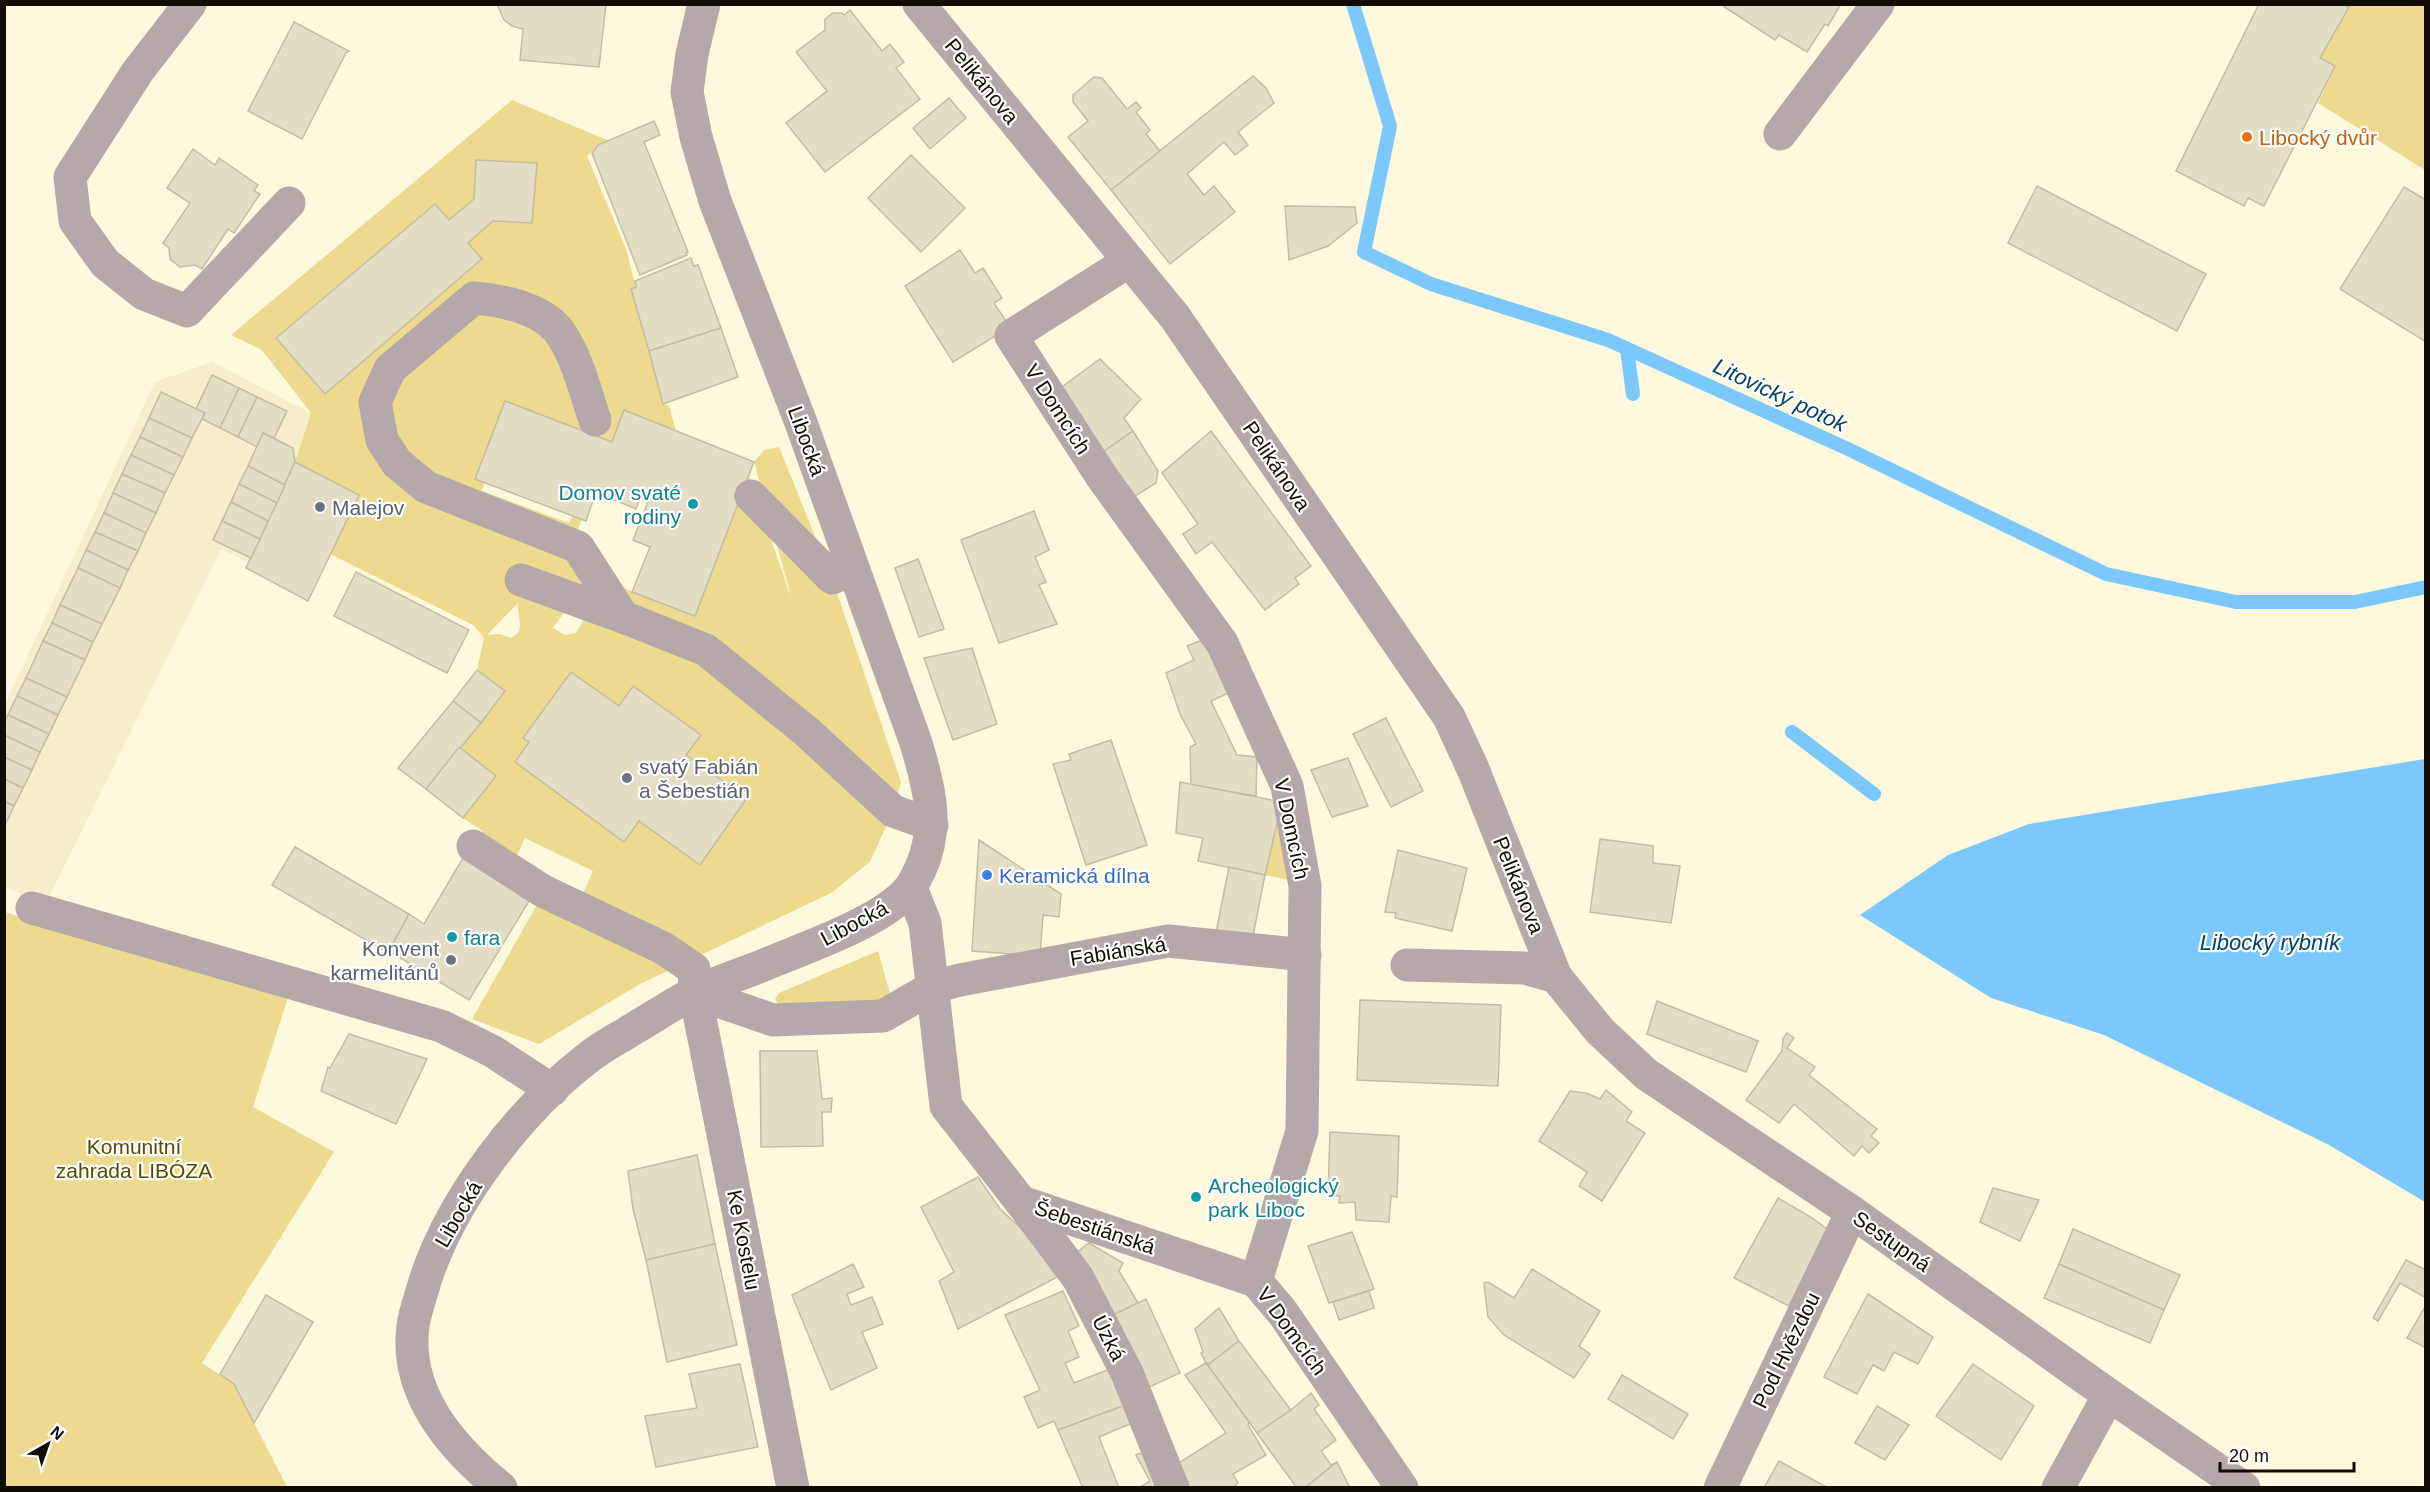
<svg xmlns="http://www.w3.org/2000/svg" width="2430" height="1492" font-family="Arial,sans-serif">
  <rect width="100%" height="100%" fill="#fef8dd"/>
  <path fill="#f5edcb" d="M212,362L311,413L295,462L251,558L248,563L221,549L48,899L43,903L5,887V704L155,382Z"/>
  <g fill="#edda8e" fill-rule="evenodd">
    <path d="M2343,5H2425V170L2318,103L2335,67L2320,58Z"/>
    <path d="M512,100L609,141L598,145L587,156L626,249L636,287L632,289L663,403L669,406L676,431L612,442L505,402L482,491L569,523L573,515L582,519L570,549L587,581L553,628L565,635L576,633L606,581L695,616L749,476L792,600L754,462L764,450L779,447L832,578L901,782L893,811L870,862L831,893L640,984L539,1044L472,1019L537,905L582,896L593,871L525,838L513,864L479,838L483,831L463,818L496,776L459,747L504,691L477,670L484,638L473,625L330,554L358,495L295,462L311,413L262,350L231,335ZM476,160L537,163L532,223L493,221L468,243L482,260L324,394L276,337L434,204L449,220L474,199ZM518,603C517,613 523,624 518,633L511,638L500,634L487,635ZM633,686L701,734L686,755L747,798L700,865L639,821L624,842L515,762L529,742L619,706Z"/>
    <path d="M1282,802L1293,881L1265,875Z"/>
    <path d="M5,912L41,924L290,991L253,1107L334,1152L202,1363L234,1384L287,1487L5,1488Z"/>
    <path d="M878,951L890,994L876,1003L779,1005L775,999L779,993Z"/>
  </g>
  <path fill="#7ac8fe" d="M2425,759V1202L2329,1145L2104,1035L1991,998L1860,915L1948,855L2029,824Z"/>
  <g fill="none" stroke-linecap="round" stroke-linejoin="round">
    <g stroke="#7ac8fe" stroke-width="14">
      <path d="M1353,4L1390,126L1364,252L1431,284L1608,340L1848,449L2106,574L2236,602H2355L2426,587"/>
      <path d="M1627,349L1633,394"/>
      <path d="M1792,732L1874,794"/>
    </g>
  </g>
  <g fill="#e3ddc4" stroke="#c2bda4" stroke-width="1.5">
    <path d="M497,4H606L599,67L520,60L523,29L512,26L504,20Z"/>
    <path d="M1720,4H1841L1828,26L1825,24L1807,52L1779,35L1775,40Z"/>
    <path d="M2259,4H2343L2349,7L2320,58L2335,66L2264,206L2248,198L2244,206L2176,171Z"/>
    <path d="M850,10L882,51L890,44L904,62L896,68L920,99L825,172L786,123L827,91L796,52L825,30V19L833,13H842L844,15Z"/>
    <path d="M294,22L349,51L346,53L302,139L248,111Z"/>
    <path d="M1253,76L1266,88L1274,103L1238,132L1248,145L1235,155L1224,142L1187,174L1204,195L1214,186L1235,212L1170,264L1111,190Z"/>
    <path d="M1094,77L1102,78L1127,109L1136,102L1141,108L1136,112L1150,130L1146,134L1160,151L1111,190L1068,137L1088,121L1073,102V95Z"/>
    <path d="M949,98L966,118L930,149L913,128Z"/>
    <path d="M654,121L660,135L644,142L688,252L686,253L687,255L640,275L592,153L598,145Z"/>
    <path d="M193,149L215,165L219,158L258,185L254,191L260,194L234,233L228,229L202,269L195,265L180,267L170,259L169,248L163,243L190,203L167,188Z"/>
    <path d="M911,155L965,208L921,252L868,198Z"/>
    <path d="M476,160L537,163L532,223L493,221L468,243L482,259L325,394L276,338L435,204L449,220L474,199Z"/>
    <path d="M2037,186L2206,274L2177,331L2008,243Z"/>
    <path d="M2404,187L2426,200V342L2340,289Z"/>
    <path d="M1285,206L1355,207L1357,223L1328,246L1289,260Z"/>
    <path d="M960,250L975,273L983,268L1002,298L994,303L1010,327L953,362L905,286Z"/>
    <path d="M691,258L694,266L698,265L721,328L649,351L631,289L636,287L635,281Z"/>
    <path d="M721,328L738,377L663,404L649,351Z"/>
    <path d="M1100,359L1141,399L1124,418L1133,431L1103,452L1059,389Z"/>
    <path d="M212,375L239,388L220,428L202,419L205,413L196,409Z"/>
    <path d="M239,388L257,397L238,437L220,428Z"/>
    <path d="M161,392L205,413L192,438L149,418Z"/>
    <path d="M257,397L287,411L274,438L263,433L257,447L238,437Z"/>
    <path d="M505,401L612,442L624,410L754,462L695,616L632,592L650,547L633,540L649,499L641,495L636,509L596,492L586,521L475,479Z"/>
    <path d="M149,418L192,438L183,457L140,437Z"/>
    <path d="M1133,431L1158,471L1156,483L1132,498L1103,452Z"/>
    <path d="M1211,431L1311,566L1295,578L1299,584L1265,610L1212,542L1196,554L1183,534L1198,524L1162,473Z"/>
    <path d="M263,433L293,448L295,462L285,485L248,466Z"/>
    <path d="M140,437L183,457L174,475L131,455Z"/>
    <path d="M131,455L174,475L165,493L122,474Z"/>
    <path d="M295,462L359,495L308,601L246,568Z"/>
    <path d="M248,466L285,485L277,503L239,484Z"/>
    <path d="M122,474L165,493L156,513L113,493Z"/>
    <path d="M239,484L277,503L268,521L231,502Z"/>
    <path d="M113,493L156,513L146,533L104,513Z"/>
    <path d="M231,502L268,521L260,539L222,521Z"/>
    <path d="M1034,511L1049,550L1035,557L1046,582L1039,585L1057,624L999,643L961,540Z"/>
    <path d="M104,513L146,533L138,551L95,532Z"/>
    <path d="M222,521L260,539L251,558L213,540Z"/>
    <path d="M95,532L138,551L128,570L86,550Z"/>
    <path d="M86,550L128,570L120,588L78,568Z"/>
    <path d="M918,559L944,629L919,637L895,568Z"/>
    <path d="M78,568L120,588L102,624L60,605Z"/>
    <path d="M356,572L469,630L447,673L334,616Z"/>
    <path d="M60,605L102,624L93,642L52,623Z"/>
    <path d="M52,623L93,642L85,660L43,641Z"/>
    <path d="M1208,638L1233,691L1211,701L1237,755L1257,757L1256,796L1191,785L1190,747L1196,744L1180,714L1166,673L1194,660L1187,646Z"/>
    <path d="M43,641L85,660L67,697L26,678Z"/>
    <path d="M972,648L997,724L953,740L924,658Z"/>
    <path d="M477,670L505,691L481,723L453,701Z"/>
    <path d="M571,672L619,706L633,686L701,735L686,755L747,798L700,865L639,821L624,842L515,762L529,742L523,738Z"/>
    <path d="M26,678L67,697L58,715L17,696Z"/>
    <path d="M17,696L58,715L49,734L8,715Z"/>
    <path d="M453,701L481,723L426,789L398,768Z"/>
    <path d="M8,715L49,734L40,752L4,735V722Z"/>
    <path d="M1386,718L1423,791L1391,807L1353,734Z"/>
    <path d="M4,735L40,752L32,770L4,757Z"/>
    <path d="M1111,740L1147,845L1086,865L1053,764L1071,760L1069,754Z"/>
    <path d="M459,747L496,776L463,818L426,789Z"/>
    <path d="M4,757L32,770L23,788L4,779Z"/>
    <path d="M1348,758L1368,806L1332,817L1311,770Z"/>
    <path d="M4,779L23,788L14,806L4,801Z"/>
    <path d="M1180,782L1282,802L1265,875L1198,861L1203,838L1176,833Z"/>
    <path d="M4,801L14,806L5,825L4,824Z"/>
    <path d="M1600,839L1653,846V863L1680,866L1671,923L1590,912Z"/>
    <path d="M979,840L1061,894L1059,917L1043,915L1040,956L972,951Z"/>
    <path d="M295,847L409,914L388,953L272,885Z"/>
    <path d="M1398,850L1467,868L1452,931L1395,918L1396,913L1385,912Z"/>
    <path d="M463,858L529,901L469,1000L389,951L409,914L424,924Z"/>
    <path d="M1229,867L1265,875L1251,946L1215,938Z"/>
    <path d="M1360,1000L1501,1005L1498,1086L1357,1080Z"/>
    <path d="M1657,1001L1758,1041L1746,1072L1647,1034Z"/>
    <path d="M1787,1033L1794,1038L1787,1048L1815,1067L1809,1075L1877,1129L1871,1136L1879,1143L1869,1153L1862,1146L1854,1156L1794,1104L1779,1123L1746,1100L1782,1051L1783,1039Z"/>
    <path d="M349,1034L427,1059L396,1124L321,1091L328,1067L330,1068Z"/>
    <path d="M760,1051H817L822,1099L832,1098L831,1112H822L823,1146L761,1147Z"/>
    <path d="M1606,1090L1632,1112L1626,1121L1645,1133L1602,1201L1579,1186L1587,1172L1539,1141L1570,1091L1586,1093L1600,1099Z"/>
    <path d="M1330,1132L1399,1136L1397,1197L1391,1196L1389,1222L1356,1220L1355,1202L1339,1203L1340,1196H1328Z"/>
    <path d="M697,1155L715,1244L646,1260L633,1209L628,1171Z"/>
    <path d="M978,1177L1000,1209L1054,1259L1065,1273L958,1329L939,1281L954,1272L921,1207Z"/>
    <path d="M1993,1188L2039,1200L2020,1241L1980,1222Z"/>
    <path d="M1778,1198L1812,1218L1827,1229L1789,1306L1734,1278Z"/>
    <path d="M2073,1229L2180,1275L2164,1310L2059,1264Z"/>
    <path d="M1352,1232L1374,1289L1329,1303L1308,1246Z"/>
    <path d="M1089,1243L1123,1263L1119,1271L1138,1303L1111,1316L1075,1254Z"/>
    <path d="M715,1244L737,1345L667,1362L646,1260Z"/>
    <path d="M2406,1260L2426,1270V1298L2400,1283L2378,1321L2373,1318Z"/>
    <path d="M853,1264L864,1287L847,1294L851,1305L872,1297L883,1324L862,1332L877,1368L831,1390L792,1295Z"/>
    <path d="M2059,1264L2164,1310L2150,1343L2044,1298Z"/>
    <path d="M1532,1269L1600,1311L1579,1346L1590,1354L1574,1378L1504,1335L1488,1317L1484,1283L1488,1282L1514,1298Z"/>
    <path d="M1063,1291L1079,1326L1068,1331L1079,1357L1065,1363L1074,1383L1115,1367L1131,1403L1058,1430L1054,1421L1038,1428L1024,1397L1040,1390L1005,1315Z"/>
    <path d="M1369,1291L1374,1308L1339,1320L1333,1302Z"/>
    <path d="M1868,1294L1933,1337L1918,1364L1894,1352L1884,1371L1873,1365L1857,1394L1824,1377Z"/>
    <path d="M266,1295L313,1322L254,1423L234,1384L220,1374Z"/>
    <path d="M1146,1299L1180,1373L1145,1389L1111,1316Z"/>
    <path d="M2426,1305V1348L2407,1338Z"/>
    <path d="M1219,1308L1239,1341L1209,1364L1206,1363L1201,1353L1203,1352L1195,1329Z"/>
    <path d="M1239,1341L1291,1410L1257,1433L1206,1363L1209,1364Z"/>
    <path d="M1206,1363L1249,1422L1248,1425L1266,1455L1233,1474L1238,1483L1232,1488H1187L1174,1466L1226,1433L1185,1375Z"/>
    <path d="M740,1364L758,1447L656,1467L645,1416L697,1408L689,1374Z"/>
    <path d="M1973,1364L2034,1406L2001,1460L1936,1416Z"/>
    <path d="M1622,1375L1688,1414L1673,1439L1608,1399Z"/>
    <path d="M1311,1393L1319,1405L1314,1409L1336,1440L1321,1451L1331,1465L1337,1462L1305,1488H1297L1257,1433L1291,1410Z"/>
    <path d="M1131,1403L1137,1421L1099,1437L1119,1488H1083L1058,1430Z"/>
    <path d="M1877,1406L1909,1425L1885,1460L1855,1443Z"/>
    <path d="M1149,1450L1164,1488H1139L1150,1481L1136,1455Z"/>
    <path d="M1779,1461L1828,1488H1764Z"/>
    <path d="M1337,1462L1350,1488H1306V1487Z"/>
  </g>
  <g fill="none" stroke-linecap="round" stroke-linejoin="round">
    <g stroke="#b5a8aa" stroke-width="33">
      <path d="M190,4L138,71L70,177L75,221L105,263L144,294L187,311L289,203"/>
      <path d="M919,4L1175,317L1449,717L1473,769L1556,977L1600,1031L1646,1074L1852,1212L2109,1395L2244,1488"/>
      <path d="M1780,134L1878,4"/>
      <path d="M1129,261L1011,336L1102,477L1222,643L1287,786L1305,886L1302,1131L1256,1281"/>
      <path d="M595,420C585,391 577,355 558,330C540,308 501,300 474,298L390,369L375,402L382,440L397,463L426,487L578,547L623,617L706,650L807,732L893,811L932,825"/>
      <path d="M751,496L832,578L853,569"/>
      <path d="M521,580L623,617"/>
      <path d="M473,846L543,891L663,948L694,969L695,993L793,1488"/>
      <path d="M911,888L925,923L946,1106L1021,1202L1256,1281"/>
      <path d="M32,908L441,1026L492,1051L552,1090"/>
      <path d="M1407,965L1525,968L1556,977"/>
      <path d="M695,993L773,1020L883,1016L933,987L960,980L1168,941L1305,955"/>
      <path d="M1021,1202L1078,1278L1127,1373L1173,1488"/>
      <path d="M1256,1281L1283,1313L1402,1488"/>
      <path d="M501,1488C452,1448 404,1394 413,1326C415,1311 421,1296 425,1281C452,1198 520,1110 589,1057C603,1046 619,1038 633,1029C654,1017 674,1003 696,992C718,982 741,974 764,965C804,948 883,922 910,888C914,883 917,875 920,870C940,827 929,786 916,743L800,420L715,201L696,137L687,92L692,54L704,4"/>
      <path d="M1720,1488L1852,1212"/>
      <path d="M2058,1488L2109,1395"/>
    </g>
  </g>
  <circle fill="#e8710a" stroke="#fff" stroke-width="2" cx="2247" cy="137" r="6"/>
  <g fill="#0f9aa8" stroke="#fff" stroke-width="2">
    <circle cx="693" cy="504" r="6"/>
    <circle cx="452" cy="937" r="6"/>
    <circle cx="1196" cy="1197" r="6"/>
  </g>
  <g fill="#6b7280" stroke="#fff" stroke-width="2">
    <circle cx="320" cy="507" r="6"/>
    <circle cx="627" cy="778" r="6"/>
    <circle cx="451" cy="960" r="6"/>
  </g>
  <circle fill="#3f7fe0" stroke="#fff" stroke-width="2" cx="987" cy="875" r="6"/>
  <g text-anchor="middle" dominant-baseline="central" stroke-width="4.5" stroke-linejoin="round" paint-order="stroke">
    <g font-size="21" fill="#0f0d05" stroke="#fff">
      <text transform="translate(982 81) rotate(51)">Pelikánova</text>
      <text transform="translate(1058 409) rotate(57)">V Domcích</text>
      <text transform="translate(807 441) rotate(70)">Libocká</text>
      <text transform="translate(1277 466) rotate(56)">Pelikánova</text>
      <text transform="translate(1292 829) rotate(78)">V Domcích</text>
      <text transform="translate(1519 885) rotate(68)">Pelikánova</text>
      <text transform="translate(854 923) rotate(-28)">Libocká</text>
      <text transform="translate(1118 951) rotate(-9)">Fabiánská</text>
      <text transform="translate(458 1214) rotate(-60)">Libocká</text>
      <text transform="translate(1095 1227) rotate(19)">Šebestiánská</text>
      <text transform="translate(744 1240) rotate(79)">Ke Kostelu</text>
      <text transform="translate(1892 1241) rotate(35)">Sestupná</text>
      <text transform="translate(1292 1331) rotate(54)">V Domcích</text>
      <text transform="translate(1109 1338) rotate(63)">Úzká</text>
      <text transform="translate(1786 1350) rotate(-64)">Pod Hvězdou</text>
    </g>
    <g font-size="21" fill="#c56008" stroke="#fff" text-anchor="start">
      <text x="2259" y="137">Libocký dvůr</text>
    </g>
    <g font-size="21" fill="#0d838f" stroke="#fff" text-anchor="start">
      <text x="681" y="492" text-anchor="end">Domov svaté<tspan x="681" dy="24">rodiny</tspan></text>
      <text x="464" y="937">fara</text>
      <text x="1208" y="1185">Archeologický<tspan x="1208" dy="24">park Liboc</tspan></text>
    </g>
    <g font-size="21" fill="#5b616d" stroke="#fff" text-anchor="start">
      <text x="332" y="507">Malejov</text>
      <text x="639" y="766">svatý Fabián<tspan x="639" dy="24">a Šebestián</tspan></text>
      <text x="439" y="948" text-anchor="end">Konvent<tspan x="439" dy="24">karmelitánů</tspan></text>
    </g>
    <g font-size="21" fill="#366cbe" stroke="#fff" text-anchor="start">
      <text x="999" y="875">Keramická dílna</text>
    </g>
    <g font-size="21" fill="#584a02" stroke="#fff">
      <text x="134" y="1146">Komunitní<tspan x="134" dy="24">zahrada LIBÓZA</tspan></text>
    </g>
    <g font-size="22" font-style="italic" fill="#024366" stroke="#fff">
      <text transform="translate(1780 395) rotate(25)">Litovický potok</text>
      <text x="2270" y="942">Libocký rybník</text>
    </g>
  </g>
  <rect width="2430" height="1492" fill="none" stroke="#0f0d05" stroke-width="12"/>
  <g transform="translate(48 1444) rotate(40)" stroke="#ffffff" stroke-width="4.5" paint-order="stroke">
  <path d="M0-4.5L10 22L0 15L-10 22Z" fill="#0f0d05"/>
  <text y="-9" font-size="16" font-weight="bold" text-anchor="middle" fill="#0f0d05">N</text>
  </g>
  <path d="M2220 1462v9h134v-9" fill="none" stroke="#0f0d05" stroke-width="3"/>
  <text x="2229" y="1462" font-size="18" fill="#0f0d05" stroke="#ffffff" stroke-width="4.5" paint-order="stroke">20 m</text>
</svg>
